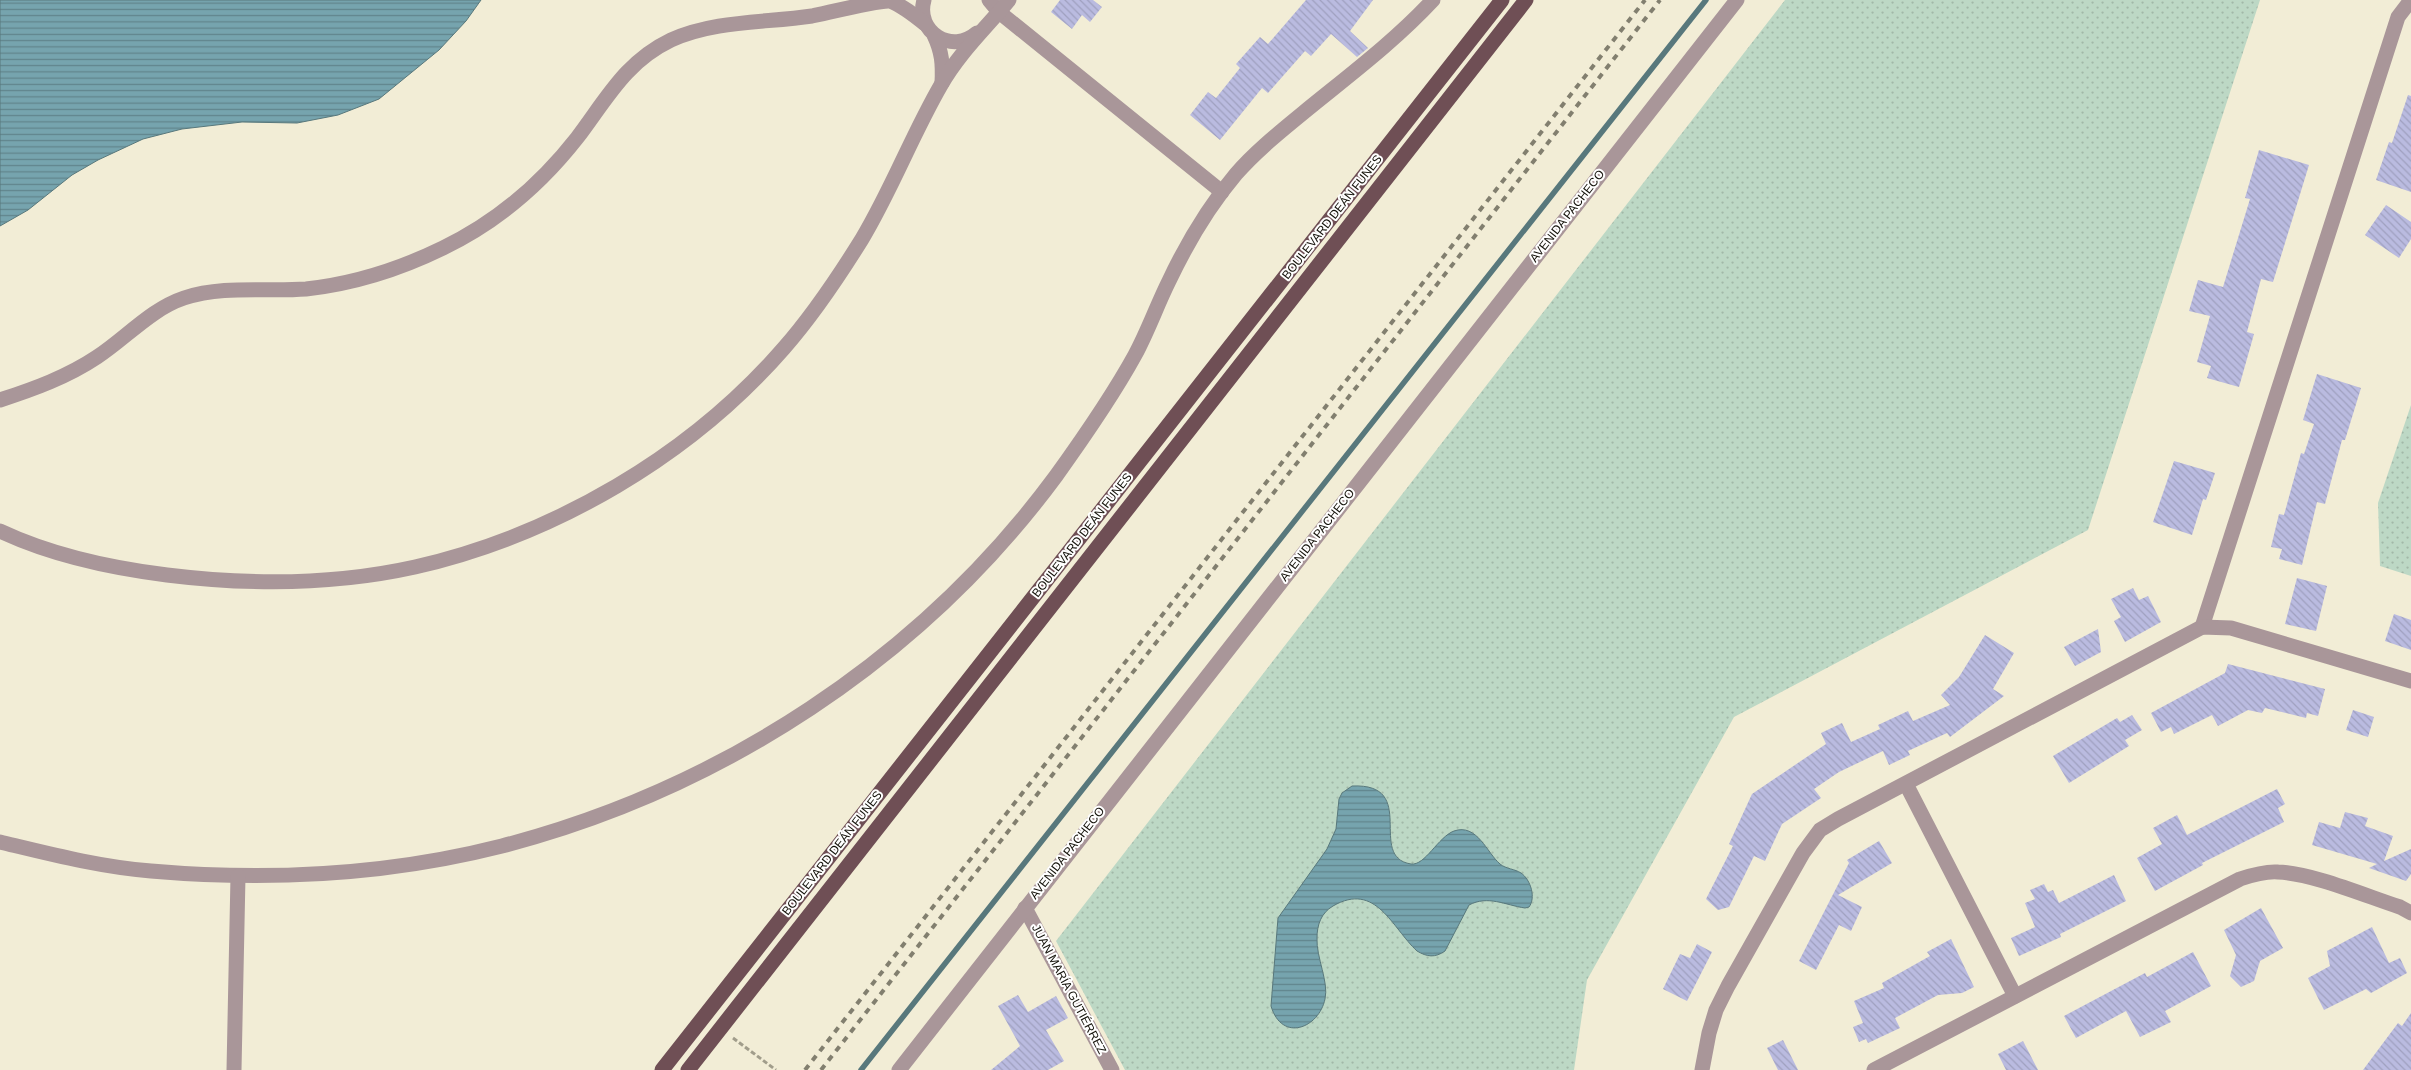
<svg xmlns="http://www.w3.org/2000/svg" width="2411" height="1070" font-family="Arial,sans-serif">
  <defs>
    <pattern id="grass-dots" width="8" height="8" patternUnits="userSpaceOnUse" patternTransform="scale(1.25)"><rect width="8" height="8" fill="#bdd8c5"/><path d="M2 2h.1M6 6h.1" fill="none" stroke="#a2b8a8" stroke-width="1.8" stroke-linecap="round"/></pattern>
    <pattern id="water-rules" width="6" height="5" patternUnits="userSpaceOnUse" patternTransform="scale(1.25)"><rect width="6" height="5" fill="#76a4ae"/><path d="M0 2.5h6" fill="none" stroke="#60848c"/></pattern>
    <pattern id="building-back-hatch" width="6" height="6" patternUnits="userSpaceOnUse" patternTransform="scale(1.25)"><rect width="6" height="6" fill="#babbe0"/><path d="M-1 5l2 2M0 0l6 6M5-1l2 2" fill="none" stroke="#9fa0bf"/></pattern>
  </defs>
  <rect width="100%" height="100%" fill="#f2edd6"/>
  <g fill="url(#grass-dots)">
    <path d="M1785,0H2260L2088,530L1734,717L1587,980L1574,1070H1125L1056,941Z"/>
    <path d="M2411,405V576L2380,566L2378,503Z"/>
  </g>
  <g fill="url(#water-rules)" stroke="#58787c">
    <path d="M0,0H481L466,21L439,50L379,99L338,115L297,123L242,122L182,129L143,139L98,160L72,175L28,210L0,226Z"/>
    <path d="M1352,786C1420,783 1366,857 1411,864C1425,866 1438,837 1454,831C1477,823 1487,853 1500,864C1506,869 1515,869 1521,873C1531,880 1536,898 1529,907L1525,908C1505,905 1488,895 1469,905L1445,951C1435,958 1427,957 1417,951C1392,928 1376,881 1333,906C1321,913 1317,925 1317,938C1316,957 1329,982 1325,999C1319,1028 1282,1043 1271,1006L1278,918L1327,849L1336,829L1339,799L1342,793Z"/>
  </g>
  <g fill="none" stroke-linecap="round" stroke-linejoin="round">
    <path stroke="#58787c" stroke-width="5.5" d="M861,1070L1706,0"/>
  </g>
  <g fill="url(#building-back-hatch)">
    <path d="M1060,0H1093L1102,7L1090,22L1082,15L1072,29L1051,12Z"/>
    <path d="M1306,0H1373L1350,31L1368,48L1357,57L1331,34L1311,56L1305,51L1268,93L1262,88L1220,140L1190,115L1208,92L1216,98L1240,68L1236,64L1260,37L1268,44Z"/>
    <path d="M2408,95L2411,96V192L2376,180L2389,142L2392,143Z"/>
    <path d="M2259,150L2309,165L2273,282L2261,279L2247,332L2254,334L2239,387L2207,378L2211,366L2197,362L2210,316L2189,311L2198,280L2223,287L2250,199L2245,198Z"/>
    <path d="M2386,205L2411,222V239L2399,258L2365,235Z"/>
    <path d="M2317,374L2361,388L2345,440H2342L2325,504L2317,502L2302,565L2279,559L2282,549L2271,547L2279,514L2284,515L2301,453L2304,454L2314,424L2303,420Z"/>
    <path d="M2174,461L2215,473L2206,500L2203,499L2192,535L2153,522Z"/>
    <path d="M2297,578L2327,586L2316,631L2285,624Z"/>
    <path d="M2133,588L2139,600L2148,596L2161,622L2125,642L2114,621L2121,617L2111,599Z"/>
    <path d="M2394,614L2411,620V650L2385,641Z"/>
    <path d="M2098,629L2101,652L2075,666L2064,647Z"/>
    <path d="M1985,635L2014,653L1993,689L2004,696L1950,737L1947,733L1908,751L1910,755L1889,765L1883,751L1839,772L1814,789L1821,798L1782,824L1765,861L1754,856L1729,907L1718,910L1706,899L1733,846L1729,844L1752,794L1826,744L1821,733L1842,723L1851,742L1880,729L1878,725L1908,711L1913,721L1950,705L1941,695L1959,677Z"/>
    <path d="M2228,664L2325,689L2318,716L2307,713L2306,718L2265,708L2262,713L2248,710L2218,726L2212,715L2174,734L2171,727L2161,732L2151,713L2225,673Z"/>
    <path d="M2353,710L2374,717L2368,737L2346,730Z"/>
    <path d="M2132,715L2142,730L2125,740L2129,746L2069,783L2053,756L2117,718L2120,722Z"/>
    <path d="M2277,789L2285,804L2278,808L2284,822L2202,863L2203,865L2155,891L2137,858L2162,844L2153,828L2177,815L2187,835Z"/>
    <path d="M2345,812L2368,818L2365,826L2393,836L2384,861L2411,849V874L2406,881L2369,868L2377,864L2312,845L2319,822L2340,828Z"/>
    <path d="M1879,841L1892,863L1838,895L1862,907L1851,931L1839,925L1816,970L1799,961L1849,863L1847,860Z"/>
    <path d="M2114,875L2126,901L2060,934L2061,937L2019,956L2011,938L2035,927L2025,903L2035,899L2030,890L2044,884L2048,892L2053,890L2059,903Z"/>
    <path d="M2261,908L2283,948L2260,961L2254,981L2241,987L2230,976L2236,955L2224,930Z"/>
    <path d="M2372,927L2389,963L2400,958L2407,973L2371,993L2366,989L2324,1010L2308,978L2330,966L2327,951Z"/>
    <path d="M1951,939L1974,987L1962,993L1938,995L1895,1018L1900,1028L1868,1043L1866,1039L1859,1042L1853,1027L1863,1023L1854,1001L1884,988L1882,983L1930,956L1927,952Z"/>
    <path d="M1697,944L1712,952L1687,1001L1663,989L1680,954L1690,958Z"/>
    <path d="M2193,952L2211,986L2165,1011L2171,1022L2140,1037L2126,1011L2076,1038L2064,1016L2145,973L2147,977Z"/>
    <path d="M1018,995L1028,1012L1056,996L1068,1018L1046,1030L1064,1061L1048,1070H991L1020,1046L998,1006Z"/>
    <path d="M2411,1013V1070H2363L2398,1023L2402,1026Z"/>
    <path d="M1783,1040L1798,1070H1778L1767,1048Z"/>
    <path d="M2023,1041L2038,1070H2006L1998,1054Z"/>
  </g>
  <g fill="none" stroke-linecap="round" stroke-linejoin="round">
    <path stroke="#a19d8b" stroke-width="3" stroke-dasharray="5 2.5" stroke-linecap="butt" d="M733,1038L776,1070"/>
    <g stroke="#a99699" stroke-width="15">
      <path d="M924,0C915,32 952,55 977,33"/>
      <path d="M989,0L999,12L1222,192"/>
      <path d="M934,35C942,52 943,64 942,83"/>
      <path d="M0,400C34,389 67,377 97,357C126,338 151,309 184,298C224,285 265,292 306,289C352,284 400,269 443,248C495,223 541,184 577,138C606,100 625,62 671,40C715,20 766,23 812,16C827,13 879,0 890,1C903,6 914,15 925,24"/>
      <path d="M0,531C51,555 111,568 167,575C248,585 334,585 415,567C555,535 690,456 784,348C813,315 839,276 862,239C892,189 912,135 941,85C959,53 986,28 1009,0"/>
      <path d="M2202,627L2398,17L2411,0"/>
      <path d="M1906,784L2015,996"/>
      <path d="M0,842C50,854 100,867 151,871C267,881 388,875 502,846C721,789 921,659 1056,476C1084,437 1112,397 1135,355C1148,331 1157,305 1169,281C1187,243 1209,206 1236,174C1256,151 1280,132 1303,113C1347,77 1394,42 1433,0"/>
      <path d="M1025,908L1112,1070"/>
      <path d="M234,1070L238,876"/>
      <path d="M899,1070L1737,0"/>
      <path d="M1702,1070L1709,1033L1716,1010L1728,986L1803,853L1820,830L1838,819L2202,627L2231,628L2411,681"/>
      <path d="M1874,1070L2240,879C2252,875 2265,871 2278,872C2312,873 2366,896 2400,907L2411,913"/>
    </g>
    <g stroke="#6f4f55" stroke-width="15">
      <path d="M662,1070L1502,0"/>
      <path d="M688,1070L1526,0"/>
    </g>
    <g stroke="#827f6f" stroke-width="4" stroke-dasharray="6 6" stroke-linecap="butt">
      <path d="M805,1070L1645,0"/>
      <path d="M821,1070L1660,0"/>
    </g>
  </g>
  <g text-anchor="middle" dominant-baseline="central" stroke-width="4" stroke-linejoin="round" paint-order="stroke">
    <g font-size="12" fill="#131109" stroke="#fff">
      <text transform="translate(1567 216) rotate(-52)">AVENIDA PACHECO</text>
      <text transform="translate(1332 217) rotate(-52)">BOULEVARD DEÁN FUNES</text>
      <text transform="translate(1082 535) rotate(-52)">BOULEVARD DEÁN FUNES</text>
      <text transform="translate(1317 535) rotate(-52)">AVENIDA PACHECO</text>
      <text transform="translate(832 853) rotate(-52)">BOULEVARD DEÁN FUNES</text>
      <text transform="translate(1067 853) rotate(-52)">AVENIDA PACHECO</text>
      <text transform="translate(1069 989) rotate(62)">JUAN MARÍA GUTIÉRREZ</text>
    </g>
  </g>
</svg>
